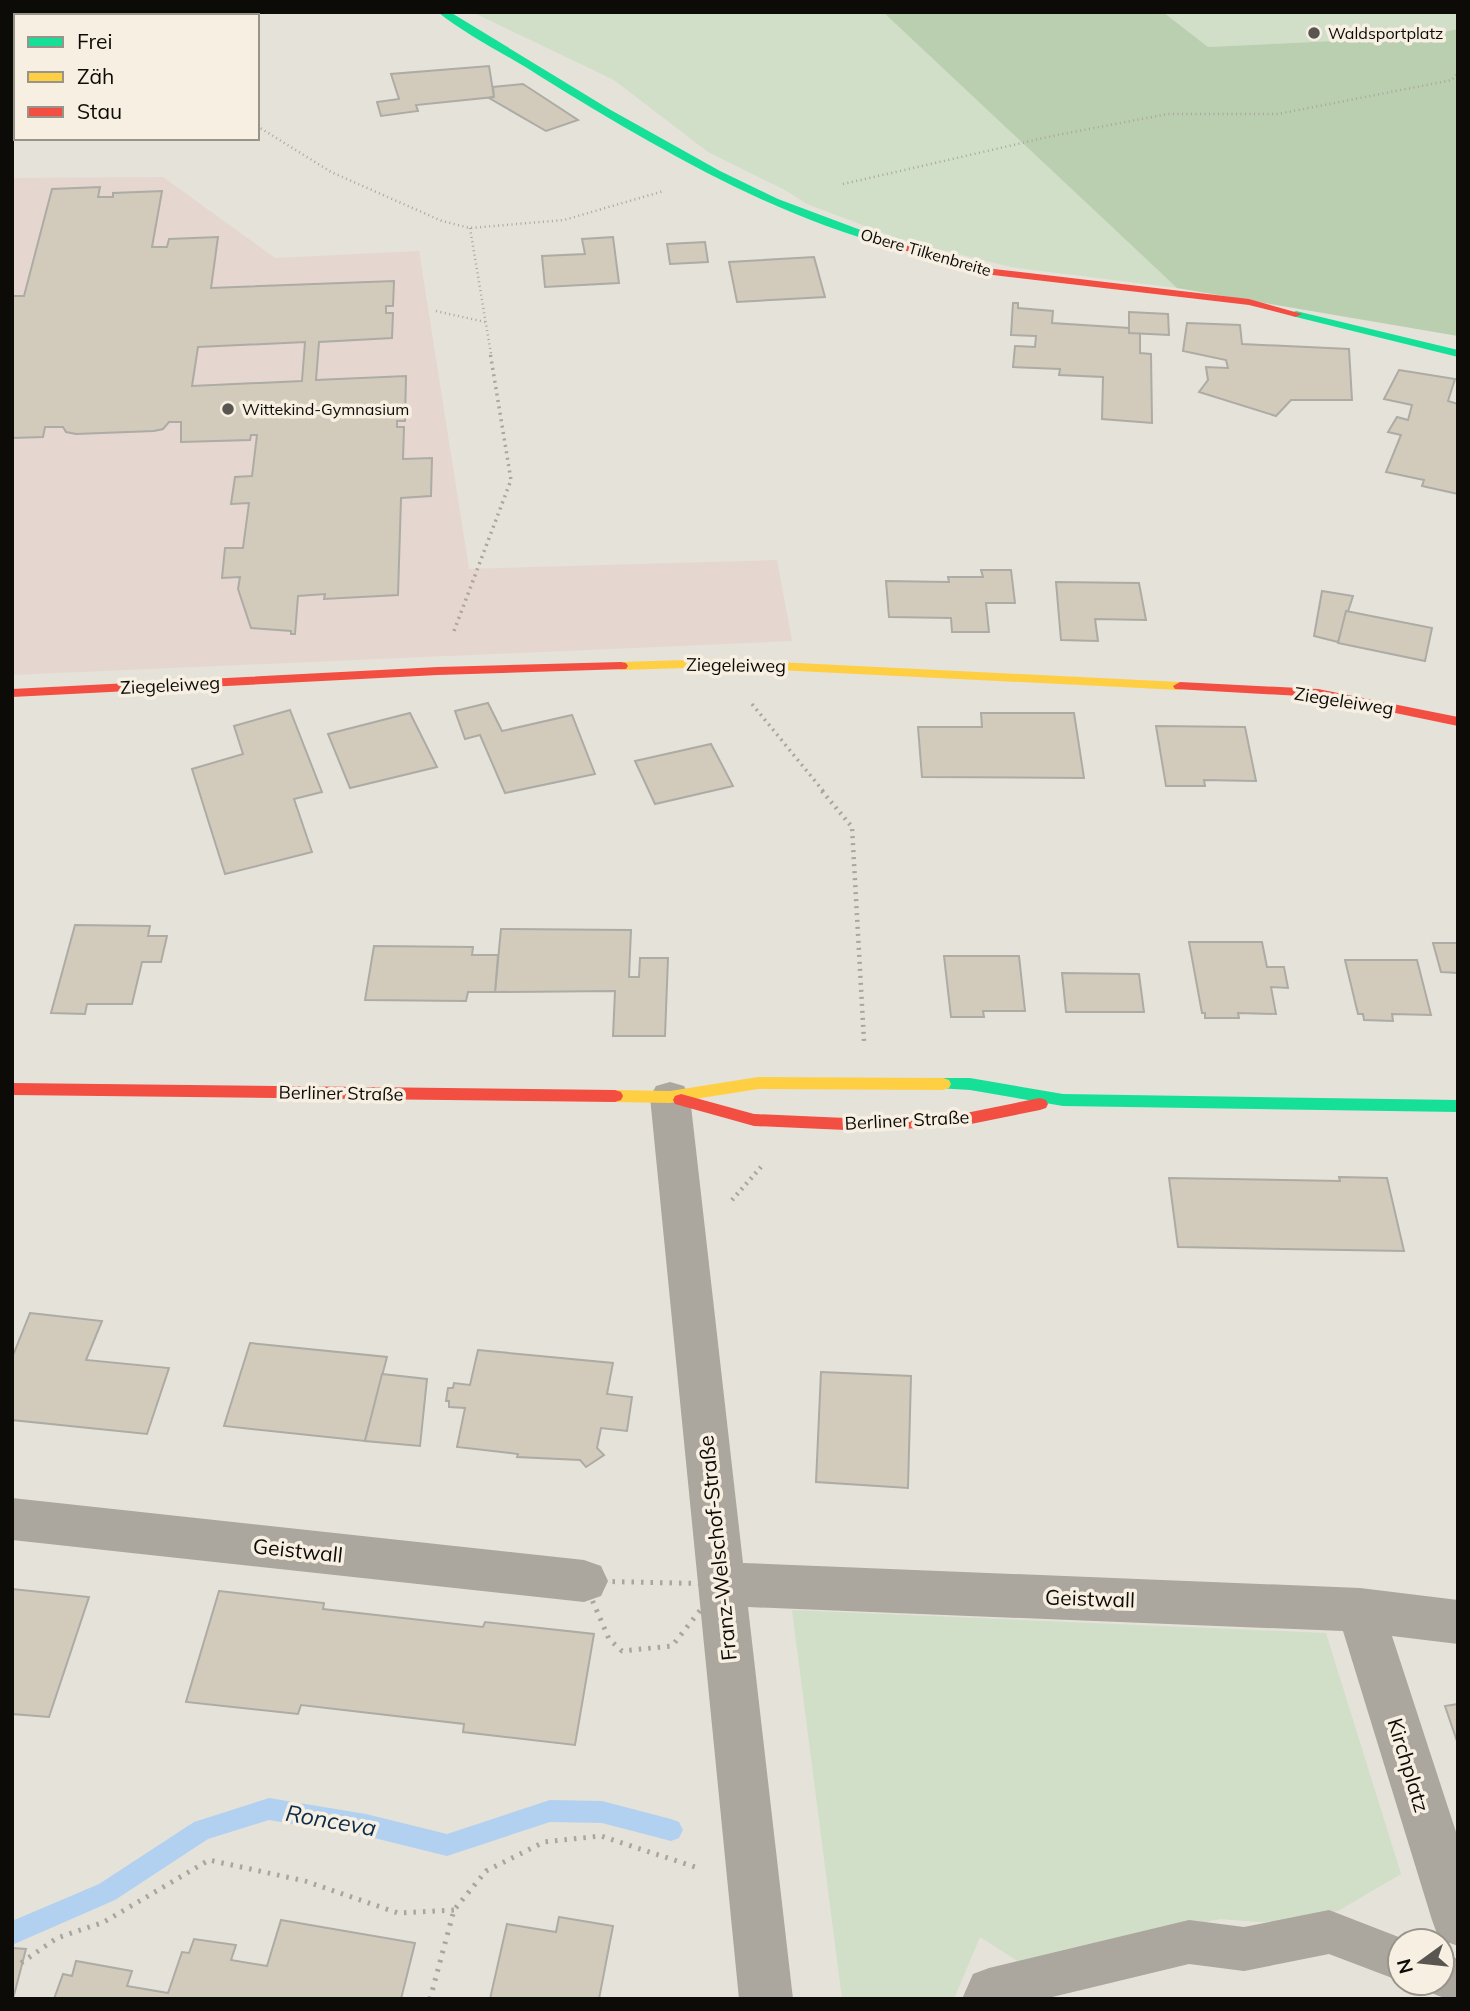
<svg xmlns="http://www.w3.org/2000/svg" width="1470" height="2011" font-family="Mulish,sans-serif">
  <rect width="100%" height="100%" fill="#e5e2da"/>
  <path fill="#e5d6d0" d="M163,177L275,258L419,251L469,569L777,560L792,641L12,675V178Z"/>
  <g fill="#d1dec8">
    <path d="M472,12H883L1177,288L1011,267L905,241L807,204L785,190L708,152L614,80Z"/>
    <path d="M1163,12H1458V29L1418,37L1208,47Z"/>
    <path d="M792,1610L1326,1633L1401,1874L1338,1911L1273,1923L1220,1919L1019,1962L980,1937L954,1999H842Z"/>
  </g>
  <path fill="#bacfaf" d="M883,12H1163L1208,47L1418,37L1458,29V336L1177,288Z"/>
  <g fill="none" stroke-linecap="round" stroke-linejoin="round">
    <path fill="#b2d1f0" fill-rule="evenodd" d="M269,1798L366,1814L447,1834L550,1800L602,1801L671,1819L679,1822L683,1830L679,1838L671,1841L602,1823L550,1822L447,1856L366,1836L269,1820L208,1839L115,1900L12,1945V1921L99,1884L194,1822Z"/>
  </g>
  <g fill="#d2cbbc" stroke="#adaba5" stroke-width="2" fill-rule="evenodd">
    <path d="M489,66L494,97L416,105L418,111L381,116L377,102L399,99L391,74Z"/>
    <path d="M523,84L578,120L546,131L489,98L494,97L493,87Z"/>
    <path d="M100,187L98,197H113V193L162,191L152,247H167L169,239L218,237L211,288L394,281L393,306H386V313H393L392,338L319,342L316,380L406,376L405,421H397V427H404L403,459L432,458L431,496L401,498L398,595L324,599L325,594L298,596L295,634H291V631L251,628L238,589L240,577L222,578L225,548H243L249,503L231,504L235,477L252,476L257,435H251L250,440L181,442V422H169L163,429L154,431L76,434L66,432L63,427H45L43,437L12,438V296H24L52,189ZM305,342L302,381L192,386L198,347Z"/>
    <path d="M613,237L619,283L545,287L542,256L585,254L582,239Z"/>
    <path d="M705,242L708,262L670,264L667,244Z"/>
    <path d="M814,257L825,297L737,302L729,262Z"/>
    <path d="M1013,303H1018V308L1053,311L1052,323L1129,328V333H1140V353L1151,354L1152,423L1102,419L1103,377L1059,375L1060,369L1013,367L1015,346L1035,347L1036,336L1011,335Z"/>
    <path d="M1129,312L1168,314L1169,335L1129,333Z"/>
    <path d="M1187,323L1240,325L1242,344L1349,349L1352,400H1291L1276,416L1199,392L1208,380L1206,367L1228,368L1226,360L1183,351Z"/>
    <path d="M1399,370L1455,379L1448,401L1458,404V494L1422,486L1424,480L1386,472L1401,435L1388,432L1397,417L1408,420L1412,405L1384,399Z"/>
    <path d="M981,570H1011L1015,603H986L989,632H952L951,618L889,617L886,581L949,582L948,577H983Z"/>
    <path d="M1056,582L1139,583L1146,620L1095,619L1098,641L1061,640Z"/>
    <path d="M1322,591L1353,596L1338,642L1314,636Z"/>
    <path d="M1346,611L1432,628L1425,661L1338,643Z"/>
    <path d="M488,703L502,731L572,715L595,774L505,793L480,735L465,739L455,711Z"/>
    <path d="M290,710L322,792L294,799L312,852L225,874L192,769L243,754L234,726Z"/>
    <path d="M410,713L437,767L350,788L328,734Z"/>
    <path d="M981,713H1074L1084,778L922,777L918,727H982Z"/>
    <path d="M1156,726L1245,727L1256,781L1204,780L1205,786H1166Z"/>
    <path d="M711,744L733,786L655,804L635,761Z"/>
    <path d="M75,925L150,926L148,936H167L161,962H142L132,1004H87L85,1014L51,1013Z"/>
    <path d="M501,929L631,930L629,977H639L640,958H668L665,1036H613L615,991L495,992Z"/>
    <path d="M1189,942H1262L1267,967H1284L1288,988L1271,987L1276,1014L1238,1013L1239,1018H1205V1013H1202Z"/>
    <path d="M1433,943H1458V973L1441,972Z"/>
    <path d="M374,946L473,947L472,955H498L495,992H468L466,1001L365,1000Z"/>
    <path d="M944,956H1019L1025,1011H983L984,1017H951Z"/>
    <path d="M1345,960H1417L1431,1015L1392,1014L1393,1021L1364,1020L1363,1014H1358Z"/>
    <path d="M1062,973L1139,974L1144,1012H1066Z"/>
    <path d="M1339,1177L1387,1178L1404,1251L1178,1247L1169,1178L1340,1181Z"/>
    <path d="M30,1313L102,1321L86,1360L169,1368L147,1434L12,1420V1358Z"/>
    <path d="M250,1343L387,1357L365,1441L224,1426Z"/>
    <path d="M478,1350L613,1363L607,1394L632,1397L627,1431L601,1428L597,1448L604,1455L586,1467L580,1460L517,1457L518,1454L457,1447L465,1408L449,1407V1401H446L448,1388H453L454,1383L470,1385Z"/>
    <path d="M821,1372L911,1376L908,1488L816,1482Z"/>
    <path d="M382,1374L427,1379L420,1446L365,1441Z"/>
    <path d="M12,1589L89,1597L49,1717L12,1714Z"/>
    <path d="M219,1591L324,1603L323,1609L483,1627L485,1622L594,1634L575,1745L463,1732L464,1724L301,1705L298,1714L186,1702Z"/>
    <path d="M1458,1704V1744L1445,1706Z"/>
    <path d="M559,1917L613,1926L599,1999H490L507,1924L556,1932Z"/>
    <path d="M281,1920L415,1943L401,1999H54L63,1974L72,1976L76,1961L132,1971L127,1986L168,1993L182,1952L189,1953L194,1939L236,1945L231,1960L267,1966Z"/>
    <path d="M12,1948L26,1949L13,1999H12Z"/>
  </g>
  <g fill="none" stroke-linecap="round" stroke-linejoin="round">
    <g stroke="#aaa69f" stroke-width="2.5" stroke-dasharray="1 3.5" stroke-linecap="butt">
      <path d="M12,62H16"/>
      <path d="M257,126L331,172L442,221L470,228L564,220L664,191"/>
      <path d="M843,184L1057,135L1168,114H1278L1452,80L1458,72"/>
      <path d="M470,228L491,354"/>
      <path d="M436,311L485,322"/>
    </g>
    <g stroke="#aaa69f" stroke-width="3.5" stroke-dasharray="2 4.5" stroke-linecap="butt">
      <path d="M454,631L511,480L490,352"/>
      <path d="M752,704L824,792"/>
    </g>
    <g stroke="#aaa69f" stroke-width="4.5" stroke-dasharray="2 5" stroke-linecap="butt">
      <path d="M822,791L852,827L864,1041"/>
      <path d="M732,1200L761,1167"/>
    </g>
    <g stroke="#aaa69f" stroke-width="5" stroke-dasharray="2.5 7" stroke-linecap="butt">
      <path d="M584,1581L721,1584L672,1646L622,1651L609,1639Z"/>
      <path d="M21,1963L57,1938L104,1922L209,1860L305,1881L398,1913L454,1910"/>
      <path d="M430,1999L454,1910L486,1871L544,1842L601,1836L695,1867"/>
    </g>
    <g fill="#aba69e" fill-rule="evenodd">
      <path d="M1329,1910L1409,1941H1400V1981L1329,1954L1244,1971L1189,1964L1044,1999H962L973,1974L989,1968L1189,1920L1244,1927Z"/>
      <path d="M1442,1953L1458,1959V1999H1447L1426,1991L1423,1983H1442Z"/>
    </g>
    <g fill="#aba69e" fill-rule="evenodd">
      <path d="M670,1082L684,1086L690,1097L743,1563L1360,1588L1458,1600V1644L1392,1636L1458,1838V1946L1439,1939L1432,1920L1343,1631L748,1607L793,1999H739L650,1097L656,1086Z"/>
      <path d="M12,1498L584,1560L601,1566L608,1581L601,1596L584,1602L12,1540Z"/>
    </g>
    <g fill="#16e098" fill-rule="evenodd">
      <path d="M438,12H450L609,109L720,171L778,199L898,244L893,247C765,213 650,144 538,75C509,56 464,34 438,12Z"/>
      <path d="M1296,311L1458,350V357L1292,316L1290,314Z"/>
      <path d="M943,1078H970L1063,1094L1458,1100V1112L1063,1106L970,1090L937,1088L935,1084L937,1080Z"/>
    </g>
    <g fill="#ffcf43" fill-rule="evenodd">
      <path d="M718,659L1180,682L1187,686L1180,690L718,667L621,670L614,666L621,662Z"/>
      <path d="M758,1077L943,1078L949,1080L951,1084L949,1088L943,1090L758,1089L670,1103L615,1102L609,1100L607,1096L609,1092L615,1090L670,1091Z"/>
    </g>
    <g fill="#f24e42" fill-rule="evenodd">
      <path d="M893,241L994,269L1249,299L1302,314L1296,317L1249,305L993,275L889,246L888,244Z"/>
      <path d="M621,662L626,663L628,666L626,669L438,675L12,697V689L438,667Z"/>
      <path d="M1180,682L1318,689L1458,717V726L1318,697L1175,689L1173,686Z"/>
      <path d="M12,1083L615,1090L621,1092L623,1096L621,1100L615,1102L12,1095Z"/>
      <path d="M681,1094L754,1114L868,1119L966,1113L1040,1098L1046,1100L1048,1104L1046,1108L1040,1110L966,1125L868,1131L754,1126L675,1104L673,1100L675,1096Z"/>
    </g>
  </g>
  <g fill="#595651" stroke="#f7f0e2" stroke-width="2.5">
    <circle cx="1314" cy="33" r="7"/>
    <circle cx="228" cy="409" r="7"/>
  </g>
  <g text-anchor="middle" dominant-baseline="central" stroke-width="7" stroke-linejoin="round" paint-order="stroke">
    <g font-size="16" fill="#0d0b07" stroke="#f7f0e2" text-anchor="start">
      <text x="1328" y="33">Waldsportplatz</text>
      <text x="242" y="409">Wittekind-Gymnasium</text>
    </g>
    <g font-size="16" fill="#0d0b07" stroke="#f7f0e2">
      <text transform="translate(926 252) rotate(16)">Obere Tilkenbreite</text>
    </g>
    <g font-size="18" fill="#0d0b07" stroke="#f7f0e2">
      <text transform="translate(736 665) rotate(1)">Ziegeleiweg</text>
      <text transform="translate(170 685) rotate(-3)">Ziegeleiweg</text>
      <text transform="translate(1344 701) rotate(9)">Ziegeleiweg</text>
      <text transform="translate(341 1093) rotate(1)">Berliner Straße</text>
      <text transform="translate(907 1120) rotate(-3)">Berliner Straße</text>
    </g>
    <g font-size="21" fill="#0d0b07" stroke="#f7f0e2">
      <text transform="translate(717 1548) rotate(-96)">Franz-Welschof-Straße</text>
      <text transform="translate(298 1550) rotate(6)">Geistwall</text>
      <text transform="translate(1090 1598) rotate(2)">Geistwall</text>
      <text transform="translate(1409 1765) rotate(73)">Kirchplatz</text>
    </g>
    <g font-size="23" font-style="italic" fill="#0c2c4b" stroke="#f7f0e2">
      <text transform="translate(331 1820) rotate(10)">Ronceva</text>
    </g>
  </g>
  <rect width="1470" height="2011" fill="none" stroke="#0d0b07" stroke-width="28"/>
  <rect x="14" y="14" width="245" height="126" fill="#f7f0e2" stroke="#99948a" stroke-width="2"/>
  <rect x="28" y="37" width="35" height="10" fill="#16e098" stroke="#99948a" stroke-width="2"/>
  <text x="77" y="49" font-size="21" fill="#0d0b07">Frei</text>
  <rect x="28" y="72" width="35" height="10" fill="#ffcf43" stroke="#99948a" stroke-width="2"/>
  <text x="77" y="84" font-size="21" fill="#0d0b07">Zäh</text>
  <rect x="28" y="107" width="35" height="10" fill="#f24e42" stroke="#99948a" stroke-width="2"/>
  <text x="77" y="119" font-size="21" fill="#0d0b07">Stau</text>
  <g transform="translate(1421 1962) rotate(255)"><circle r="33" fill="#f7f0e2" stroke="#99948a" stroke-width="2"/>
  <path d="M0-5L12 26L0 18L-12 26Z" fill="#595651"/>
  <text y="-10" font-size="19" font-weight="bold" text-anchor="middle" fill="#0d0b07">N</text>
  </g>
</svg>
